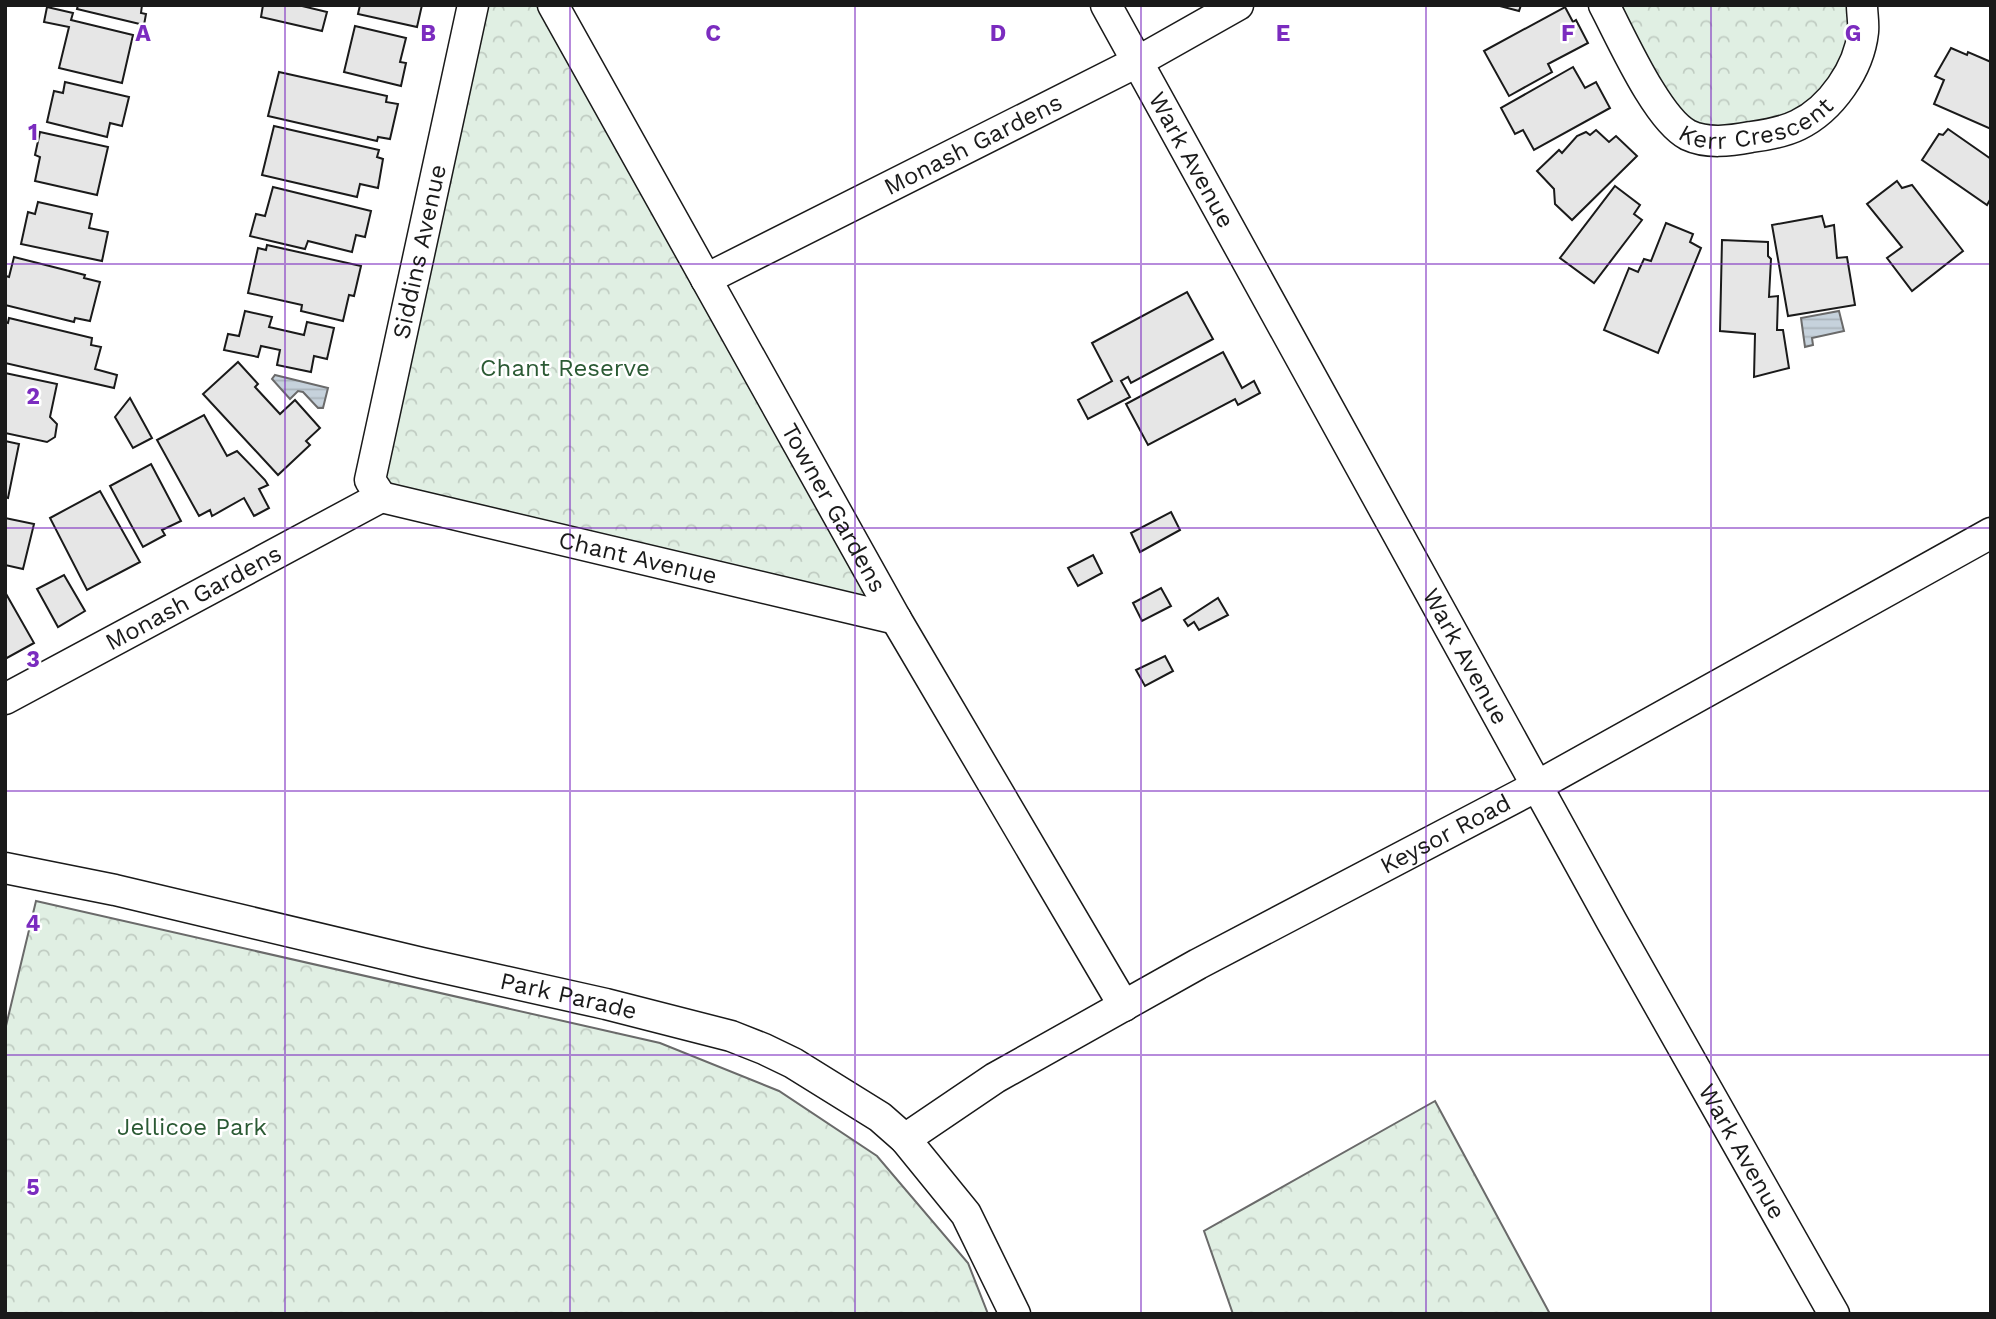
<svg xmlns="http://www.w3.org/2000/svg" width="1996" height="1319" font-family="'Work Sans',sans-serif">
  <defs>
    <pattern id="park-crowns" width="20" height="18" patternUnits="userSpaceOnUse" patternTransform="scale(1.75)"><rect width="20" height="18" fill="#e0efe3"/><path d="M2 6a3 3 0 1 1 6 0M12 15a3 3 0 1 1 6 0" fill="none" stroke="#c0ccc2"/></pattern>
    <pattern id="water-rules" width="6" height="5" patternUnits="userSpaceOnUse" patternTransform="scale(1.75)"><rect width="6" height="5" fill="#c6d2dc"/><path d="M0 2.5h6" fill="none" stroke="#aab4bc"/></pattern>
  </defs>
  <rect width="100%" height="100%" fill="#fff"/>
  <g fill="url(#park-crowns)" stroke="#6a6a6a" stroke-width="2">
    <path d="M473,5H553L896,619L381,497Z"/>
    <path d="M1604,5H1862L1863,32L1797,126L1688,135Z"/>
    <path d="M36,901L660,1043L779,1091L877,1156L968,1263L988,1314H5V1030Z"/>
    <path d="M1435,1101L1550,1314H1233L1204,1231Z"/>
  </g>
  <g fill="url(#water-rules)" stroke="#6a6a6a" stroke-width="2">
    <path d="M1839,311L1844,331L1812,338L1813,345L1805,347L1801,318Z"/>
    <path d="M275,375L328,388L323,408H318L303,392L298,391L290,399L272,379Z"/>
  </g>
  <g fill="#e6e6e6" stroke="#1a1a1a" stroke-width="2">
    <path d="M78,5H142L141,13L146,14L144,25L77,9Z"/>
    <path d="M263,5H298L327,12L322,31L261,17Z"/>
    <path d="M360,5H422L417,27L358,14Z"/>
    <path d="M1496,5H1521L1519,11Z"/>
    <path d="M47,7L73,13L71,20L133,35L122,83L59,68L69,27L44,22Z"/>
    <path d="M1565,7L1573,22L1576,20L1588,43L1548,64L1552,72L1509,96L1484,51Z"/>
    <path d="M355,26L406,38L400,62L406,63L401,86L344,72Z"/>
    <path d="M1951,48L1967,55L1968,52L1991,62V129L1934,104L1944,80L1935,76Z"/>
    <path d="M1573,67L1585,88L1596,82L1610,108L1534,150L1523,130L1515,134L1501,108Z"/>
    <path d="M279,72L387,96L386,102L398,104L390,139L378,137L377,141L268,116Z"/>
    <path d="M65,82L129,97L122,126L110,123L107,137L47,122L54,91L63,93Z"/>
    <path d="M274,126L379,150L377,157L383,159L378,188L360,184L357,197L262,175Z"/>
    <path d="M1948,129L1991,159V198L1987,205L1922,160L1939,134L1943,135Z"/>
    <path d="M1596,130L1609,142L1616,136L1637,156L1572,220L1555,204L1554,189L1537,171L1559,150L1562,153L1577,136L1586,132L1590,135Z"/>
    <path d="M40,132L108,147L97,195L35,181L40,157L35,155Z"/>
    <path d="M1897,181L1902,188L1912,185L1963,251L1912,291L1887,258L1902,247L1867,204Z"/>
    <path d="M1615,186L1640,205L1634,214L1642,220L1594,283L1560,258Z"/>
    <path d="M273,187L371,211L365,237L356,235L352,252L308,241L305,249L250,236L256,214L265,216Z"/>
    <path d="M38,202L92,214L89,228L108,232L102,261L21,244L28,212L35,214Z"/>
    <path d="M1822,216L1825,227L1834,225L1837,258L1847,257L1855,305L1788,316L1772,225Z"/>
    <path d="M1666,223L1693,234L1690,242L1701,248L1658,353L1604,330L1629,268L1638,272L1644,259L1651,261Z"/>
    <path d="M1722,240L1768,242V256L1771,259L1769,297L1778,296L1777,330H1783L1789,368L1754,377L1755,334L1720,331Z"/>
    <path d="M267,245L361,266L354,296L349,295L343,321L301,311L302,305L248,293L258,248L266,250Z"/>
    <path d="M14,257L85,275L84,278L100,282L90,321L75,318L74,322L5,305V280L6,276L9,277Z"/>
    <path d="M1187,292L1213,339L1131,383L1128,377L1121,381L1130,397L1088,419L1078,400L1112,381L1092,343Z"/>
    <path d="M245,311L272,317L269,327L304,335L307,322L334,328L327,359L314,356L311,372L277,365L280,350L261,346L258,357L224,350L228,334L239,336Z"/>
    <path d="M9,318L92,338L91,345L101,347L95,369L117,375L114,388L5,363V322L8,323Z"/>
    <path d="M1223,352L1242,388L1254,381L1260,393L1238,405L1235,399L1148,445L1126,404Z"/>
    <path d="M238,362L258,384L255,387L280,414L295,400L320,428L306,441L310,445L278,475L203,394Z"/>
    <path d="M5,373L57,384L50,417L57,424L55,437L47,442L5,433Z"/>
    <path d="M130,398L152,438L133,448L115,417Z"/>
    <path d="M204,415L227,456L237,451L265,480L268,485L259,489L269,508L254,516L244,498L212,516L210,510L199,516L157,440Z"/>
    <path d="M5,441L19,444L8,498L5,497Z"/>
    <path d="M151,464L181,521L162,530L165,535L143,547L110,486Z"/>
    <path d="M100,491L140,562L87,590L50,518Z"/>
    <path d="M1171,512L1180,530L1140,552L1131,533Z"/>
    <path d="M5,518L34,524L23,569L5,565Z"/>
    <path d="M1093,555L1102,573L1078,586L1068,568Z"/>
    <path d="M64,575L85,611L58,627L37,589Z"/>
    <path d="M1161,588L1171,606L1142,621L1133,603Z"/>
    <path d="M5,592L34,643L5,659Z"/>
    <path d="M1218,598L1228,615L1199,630L1194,622L1188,626L1184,620Z"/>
    <path d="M1165,656L1173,671L1145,686L1136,670Z"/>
  </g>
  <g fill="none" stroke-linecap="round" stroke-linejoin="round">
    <g stroke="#1a1a1a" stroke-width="33">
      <g id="minor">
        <path id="s1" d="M553,5L896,619L1124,1006"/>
        <path id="s2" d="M1106,5L1612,922L1834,1314"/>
        <path id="s3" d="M1604,5C1621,37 1657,119 1688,135C1707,144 1730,141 1751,137C1766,135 1784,132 1798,125C1831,109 1859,69 1863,32C1864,23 1862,14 1862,5"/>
        <path id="s4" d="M706,279L1137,62L1238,5"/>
        <path id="s5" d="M381,497L896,619"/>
        <path id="s6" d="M381,497L370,480L473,5"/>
        <path id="s7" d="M5,699L381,497"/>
        <path id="s8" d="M5,868L115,890L422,963L606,1004L731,1036L764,1049L793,1063L880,1117L905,1139L966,1214L1015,1314"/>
        <path id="s9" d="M905,1139L995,1078L1198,964L1537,786L1991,533"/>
      </g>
    </g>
    <use href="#minor" stroke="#fff" stroke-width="30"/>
  </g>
  <path fill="none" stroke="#7b2cbf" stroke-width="2" stroke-opacity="0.55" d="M285,5V1314M570,5V1314M855,5V1314M1141,5V1314M1426,5V1314M1711,5V1314M5,264H1991M5,528H1991M5,791H1991M5,1055H1991"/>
  <g text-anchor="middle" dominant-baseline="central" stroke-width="5" stroke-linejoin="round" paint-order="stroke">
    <g font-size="24" fill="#1a1a1a" stroke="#fff">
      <text stroke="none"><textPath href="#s3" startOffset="228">Kerr Crescent</textPath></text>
      <text stroke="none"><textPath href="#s4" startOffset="299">Monash Gardens</textPath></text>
      <text stroke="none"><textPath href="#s2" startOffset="177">Wark Avenue</textPath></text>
      <text stroke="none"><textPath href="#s6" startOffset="254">Siddins Avenue</textPath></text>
      <text stroke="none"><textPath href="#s1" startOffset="576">Towner Gardens</textPath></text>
      <text stroke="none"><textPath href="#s5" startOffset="264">Chant Avenue</textPath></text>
      <text stroke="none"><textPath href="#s7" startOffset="214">Monash Gardens</textPath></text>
      <text stroke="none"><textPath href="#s2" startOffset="744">Wark Avenue</textPath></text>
      <text stroke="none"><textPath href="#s9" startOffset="621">Keysor Road</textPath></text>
      <text stroke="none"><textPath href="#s8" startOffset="578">Park Parade</textPath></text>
      <text stroke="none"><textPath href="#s2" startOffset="1311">Wark Avenue</textPath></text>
    </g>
    <g font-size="24" fill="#2b5a34" stroke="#fff">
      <text x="565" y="368">Chant Reserve</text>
      <text x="192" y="1127">Jellicoe Park</text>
    </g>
  </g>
  <g font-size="23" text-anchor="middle" font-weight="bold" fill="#7b2cbf" stroke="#fff" stroke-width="5" stroke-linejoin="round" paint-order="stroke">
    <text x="143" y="41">A</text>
    <text x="428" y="41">B</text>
    <text x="713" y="41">C</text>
    <text x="998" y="41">D</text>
    <text x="1283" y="41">E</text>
    <text x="1568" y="41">F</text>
    <text x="1853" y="41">G</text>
    <text x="33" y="140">1</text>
    <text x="33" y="404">2</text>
    <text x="33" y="667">3</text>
    <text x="33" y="931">4</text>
    <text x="33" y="1195">5</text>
  </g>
  <rect width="1996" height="1319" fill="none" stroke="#1a1a1a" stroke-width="14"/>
</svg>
